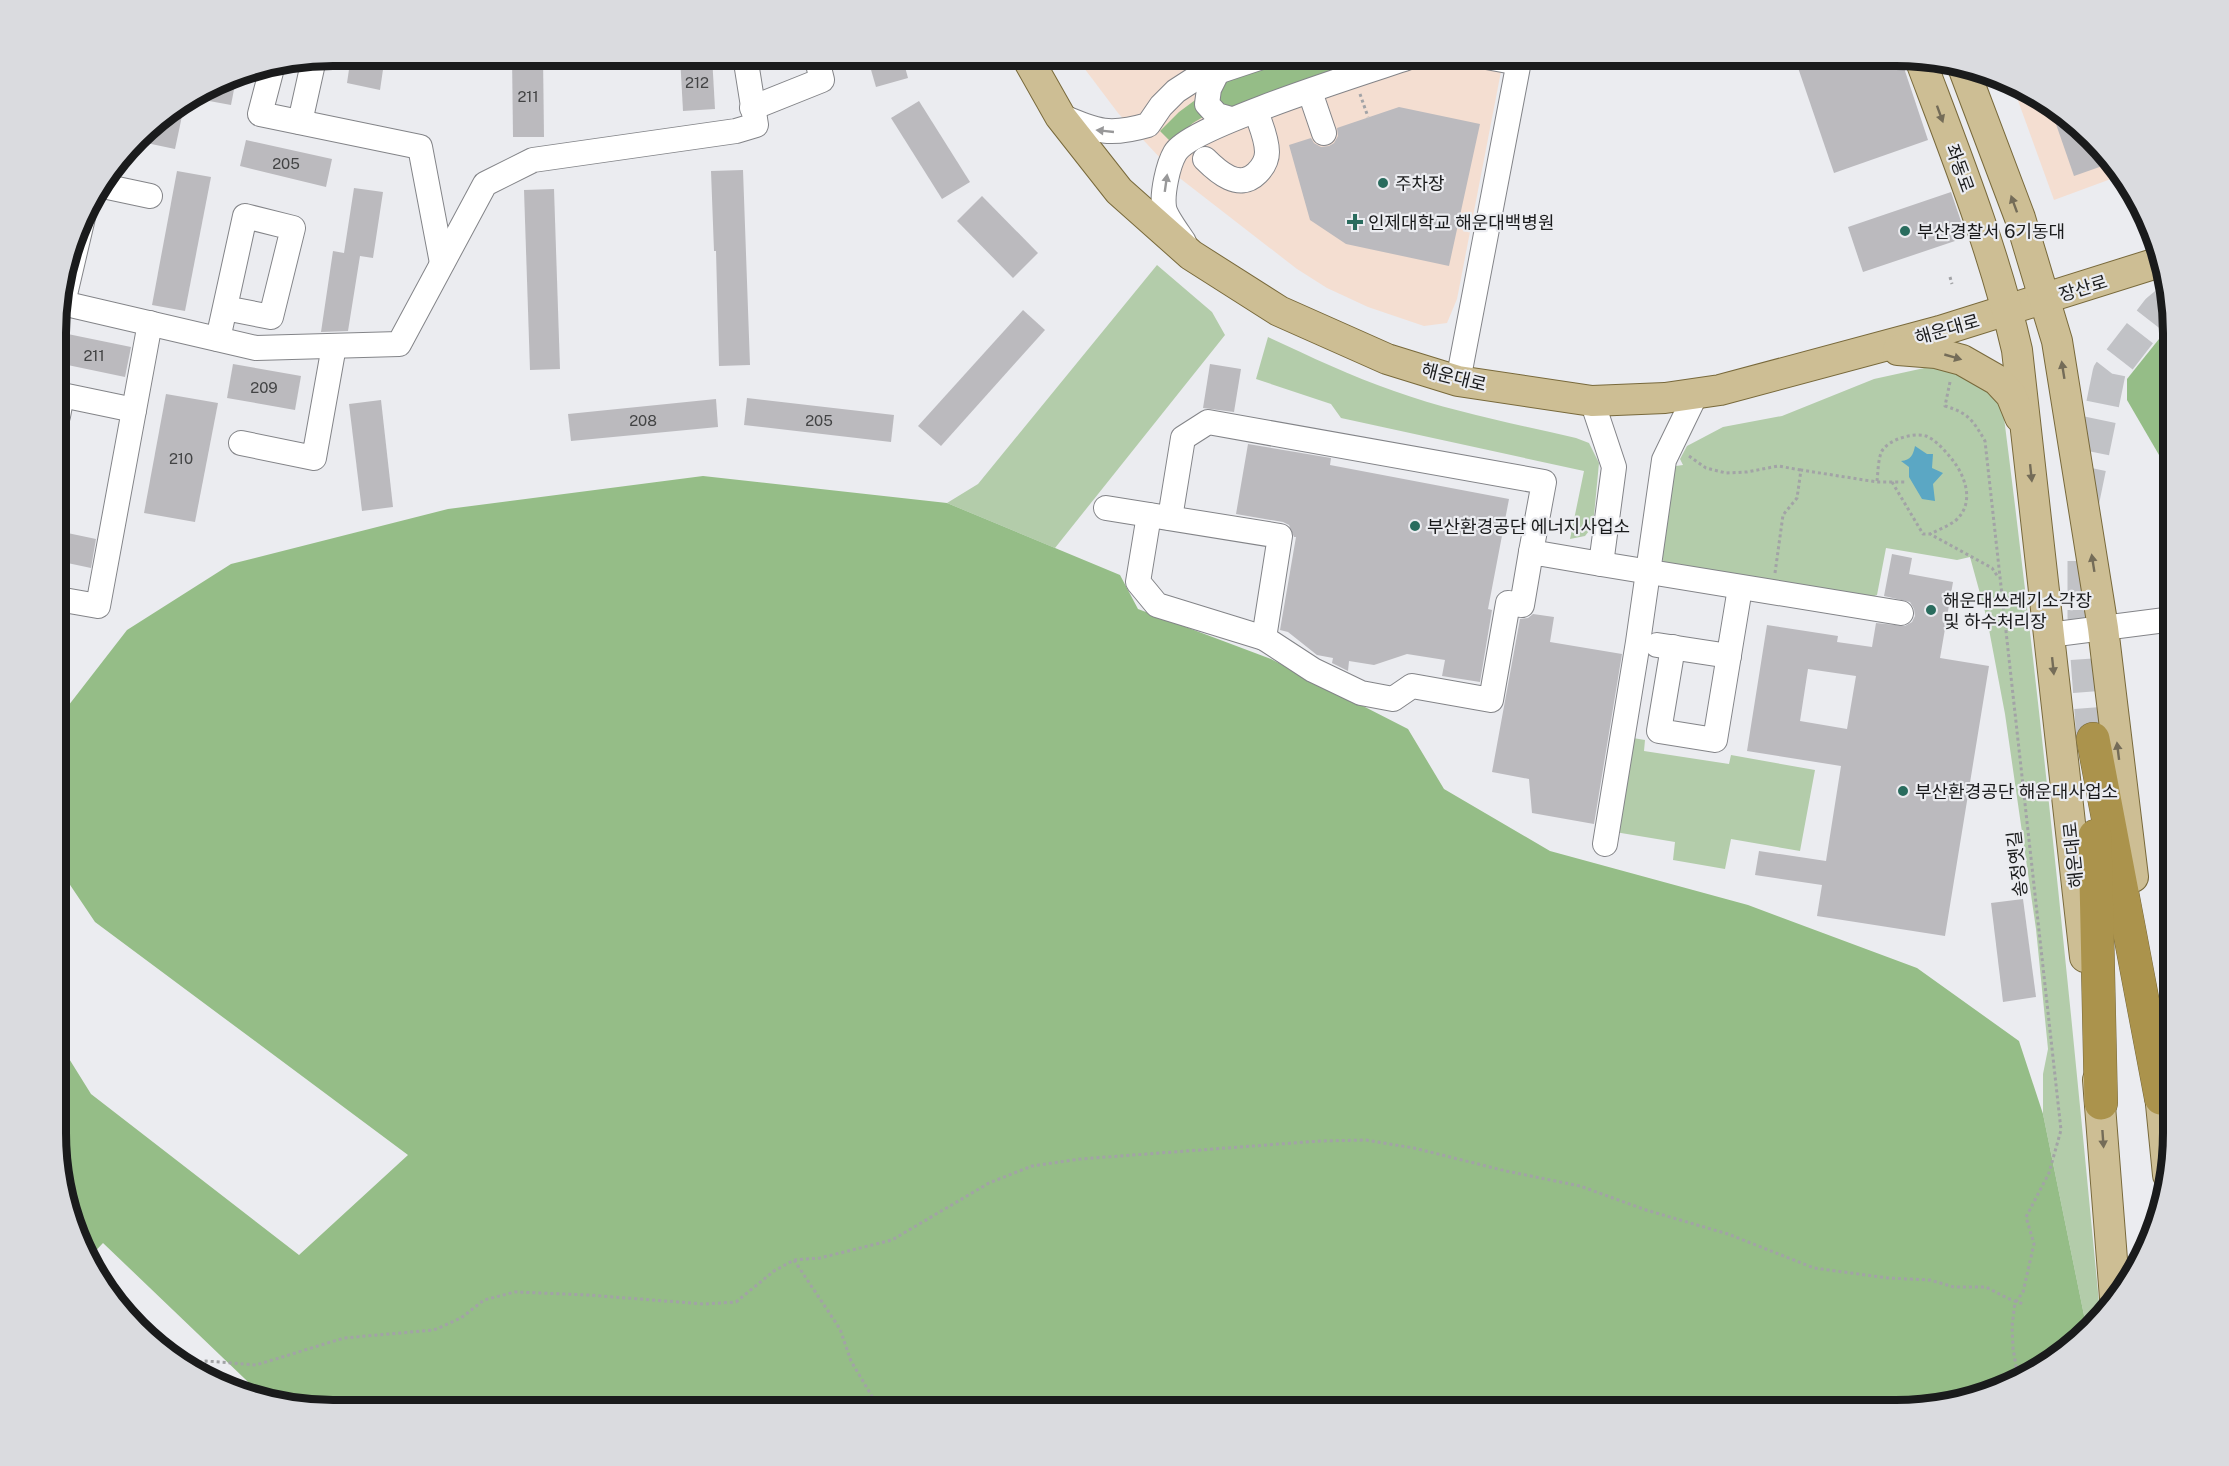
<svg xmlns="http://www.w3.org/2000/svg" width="2229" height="1466" font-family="'Public Sans','Noto Sans KR',sans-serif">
  <rect width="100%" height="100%" fill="#ebecf0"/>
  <g fill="#f4ded1">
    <path d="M1075,56H1504L1457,299L1447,323L1424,326L1368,307L1327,288L1297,269L1177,176L1118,113Z"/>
    <path d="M2012,84L2051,102L2119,176L2054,200Z"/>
  </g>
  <g fill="#b3ccaa">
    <path d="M1157,265L1212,312L1225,335L1055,548L947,503L978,484Z"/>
    <path d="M1268,337C1309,356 1351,376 1394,391C1453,412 1515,424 1576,438L1589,443L1599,463L1593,526L1585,536L1570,539L1584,471L1341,418L1331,404L1256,379Z"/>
    <path d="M1938,365L1959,369L2002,402C2041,705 2071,1009 2100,1313L2086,1325L2043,1114V1074L2048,1049L2036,929L2005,714L1987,619L1970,557L1957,560L1886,548L1877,595L1869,598L1664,562L1660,556L1671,476L1676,466L1683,465L1680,459L1687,446L1723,427L1782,416L1874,379Z"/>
    <path d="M1633,738L1645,740L1644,751L1729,764L1731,755L1815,770L1800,851L1731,839L1725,869L1673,860L1675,842L1615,832Z"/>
  </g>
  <g fill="#95bd87">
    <path d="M1293,56H1380L1229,109L1219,106V81Z"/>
    <path d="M1202,95L1208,114L1193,123L1171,142L1160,131L1179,112Z"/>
    <path d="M2173,328V479L2127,400V379L2159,339Z"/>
    <path d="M703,476L947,503L1120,575L1138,609L1271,659L1408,729L1444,789L1550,851L1748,905L1917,968L2019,1041L2043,1114L2086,1325L2035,1374L1914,1410H332L267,1400L103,1243L88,1259L58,1169V1041L91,1094L299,1255L408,1155L95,922L58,867V719L127,630L231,564L448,509Z"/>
  </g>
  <path fill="#5ba7c4" d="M1915,446L1927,454H1933L1932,468L1943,473L1933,484L1935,501L1922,499L1909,477V467L1901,461C1911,460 1913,455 1915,446Z"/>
  <g fill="#bbbabe" fill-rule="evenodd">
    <path d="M351,56H385L380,90L347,83Z"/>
    <path d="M512,56H543L544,137H513Z"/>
    <path d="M680,56H712L715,109L683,111Z"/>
    <path d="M867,56H902L908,78L876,87Z"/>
    <path d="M1794,56H1900L1928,140L1834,173Z"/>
    <path d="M237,74L231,105L193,98L227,76Z"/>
    <path d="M919,101L970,182L942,199L891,118Z"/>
    <path d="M2048,101L2051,102L2108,164L2074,176Z"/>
    <path d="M1399,107L1480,124L1449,266L1346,244L1310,220L1289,145L1311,138L1314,143L1321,147L1329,146L1334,143L1338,136L1337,128Z"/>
    <path d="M168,113L182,116L175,149L137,141L150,125Z"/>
    <path d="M246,140L332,159L326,187L240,166Z"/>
    <path d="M743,170L750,365L719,366L716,251H714L711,171Z"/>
    <path d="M177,171L211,177L185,311L152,305Z"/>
    <path d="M354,188L383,192L373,258L360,256L348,331L321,332L333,251L344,253Z"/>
    <path d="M554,189L560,369L530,370L524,190Z"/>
    <path d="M1951,192L1964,230L1952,234L1955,241L1863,272L1848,227Z"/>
    <path d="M982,196L1038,253L1013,278L957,221Z"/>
    <path d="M1023,310L1045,330L941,446L918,426Z"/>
    <path d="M58,332L131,347L125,377L58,363Z"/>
    <path d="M233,364L301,376L295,410L227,398Z"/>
    <path d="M1210,364L1241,369L1234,412L1203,408Z"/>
    <path d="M166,394L218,403L195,522L144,513Z"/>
    <path d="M747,398L894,415L891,442L744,425Z"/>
    <path d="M716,399L718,427L571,441L568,414Z"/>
    <path d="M381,400L393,507L362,511L349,404Z"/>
    <path d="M1248,444L1331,458L1330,465L1509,499L1488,609L1492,610L1480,682L1442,676L1445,660L1407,654L1374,665L1349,661L1348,671L1332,663L1333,658L1317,655L1288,632L1280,630L1296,537H1294L1289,525L1283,522L1236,514Z"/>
    <path d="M58,531L96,539L91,568L58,561Z"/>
    <path d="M1892,554L1912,558L1909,574L1953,582L1940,658L1989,666L1945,936L1817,916L1822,885L1755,875L1759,851L1826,861L1841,766L1747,751L1767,625L1838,636L1837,642L1872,647L1876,623L1905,626L1912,622L1915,616L1914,609L1910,602L1884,596ZM1808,669L1856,676L1847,729L1800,721Z"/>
    <path d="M1533,614L1554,617L1550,642L1622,654L1594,824L1532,813L1529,779L1492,772L1520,619L1528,618Z"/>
    <path d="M2023,899L2036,997L2003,1002L1991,903Z"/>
  </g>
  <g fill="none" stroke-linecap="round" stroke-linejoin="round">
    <g stroke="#c1c2c6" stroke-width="33" stroke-dasharray="33 16" stroke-linecap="butt">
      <path d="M2083,500L2109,373L2158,310L2169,301"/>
      <path d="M2084,561V616L2093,739"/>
    </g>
    <g stroke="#838488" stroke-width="26">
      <g id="minor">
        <path d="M1481,56L1519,63"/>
        <path d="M272,68L260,114L420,147L442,263"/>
        <path d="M1217,73L1209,89L1207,104L1217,115L1231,119"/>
        <path d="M1310,92L1324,133"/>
        <path d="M752,108L822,80L816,56"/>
        <path d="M1061,116C1097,132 1110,136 1148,125L1161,106L1176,91L1193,80L1265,56"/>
        <path d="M300,122L314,59"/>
        <path d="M1205,159C1218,172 1239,191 1257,173C1263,167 1267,161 1267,152C1267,138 1260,124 1256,111"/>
        <path d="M103,186L150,196"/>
        <path d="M1184,242C1179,234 1165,216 1164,207C1162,193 1168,165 1175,153C1190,126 1369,71 1407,58L1409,56"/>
        <path d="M58,302L256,348L399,344L485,184L533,160L736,131L756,125L745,56"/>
        <path d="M63,303L85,209"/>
        <path d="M218,339L245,216L293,228L271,317L225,308"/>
        <path d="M1458,381L1520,56"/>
        <path d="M58,416L62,395L134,410"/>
        <path d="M241,443L314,458L334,346"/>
        <path d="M1106,508L1280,536L1264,638L1313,670L1361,693L1393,699L1412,686L1491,700L1508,603L1522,605L1531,552L1601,564L1614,467L1592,401"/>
        <path d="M1149,515L1138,582L1157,605L1264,638"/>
        <path d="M1170,518L1183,438L1208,422L1544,482L1531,552"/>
        <path d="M1601,564L1901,613"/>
        <path d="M58,599L98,606L150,323"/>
        <path d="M2049,635L2173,619"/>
        <path d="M1657,645L1729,656"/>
        <path d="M1673,647L1659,731L1715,740L1740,588"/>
        <path d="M1605,844L1638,642L1664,460L1696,394"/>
      </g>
    </g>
    <g stroke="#78693b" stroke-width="32">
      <g id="major">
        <path d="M1026,56L1060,116L1119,191L1191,255L1279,311L1387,359L1458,381L1592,401L1665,398L1720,390L1940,331L2157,263"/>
        <path d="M1920,59C1956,155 1994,250 2017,350L2085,957"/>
        <path d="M1963,67L2020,218L2057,341L2103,628L2133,877"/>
        <path d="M1898,350L1936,353L1962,360L1997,380L2011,395L2020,417"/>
        <path d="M2158,1074L2168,1175"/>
        <path d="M2098,1080L2115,1298"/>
      </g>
    </g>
    <g stroke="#78693b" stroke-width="34">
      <g id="highway">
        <path d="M2093,739L2161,1098"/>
        <path d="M2095,836L2101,1103"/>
      </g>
    </g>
    <g stroke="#a2a3a6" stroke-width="3" stroke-dasharray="3 3" stroke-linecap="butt">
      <path d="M1360,94L1368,117"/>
      <path d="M1950,277L1952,284"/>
      <path d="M1950,382L1945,406C1968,413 1973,420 1985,441L2061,1130L2049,1173L2026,1217L2034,1244L2023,1292L2015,1303L2012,1326L2013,1348L2018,1378"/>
      <path d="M1689,456L1706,468L1726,473L1747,472L1778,466L1801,470"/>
      <path d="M1877,481C1878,473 1878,461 1881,453C1886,440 1913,432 1926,436C1936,440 1944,450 1951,458C1965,475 1976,503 1955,521C1948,526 1938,530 1930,534"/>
      <path d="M1892,482L1923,534H1930L1992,568L1998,577"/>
      <path d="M1775,573L1783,515L1797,498L1801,470L1877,482H1907"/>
      <path d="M794,1260L840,1329L851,1361L880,1410"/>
      <path d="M181,1365L206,1361L256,1365L344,1338L434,1330L461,1318L484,1300L515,1292L588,1295L704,1304L736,1302L774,1271L794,1260L820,1258L892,1240L989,1183L1032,1166L1080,1159L1320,1141L1366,1140L1414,1148L1506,1171L1580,1186L1646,1210L1728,1234L1814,1268L1888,1278L1930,1280L1954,1287H1986L2007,1298L2023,1304"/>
    </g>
    <use href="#minor" stroke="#fff" stroke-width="24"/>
    <use href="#major" stroke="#cdbe94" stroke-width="30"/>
    <use href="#highway" stroke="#ab934c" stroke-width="33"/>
  </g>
  <defs><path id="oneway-solid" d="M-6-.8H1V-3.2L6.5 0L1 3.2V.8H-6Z" transform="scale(1.5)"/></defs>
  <g fill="#746c58">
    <use href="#oneway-solid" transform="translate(1940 114) rotate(70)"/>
    <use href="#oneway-solid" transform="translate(2014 204) rotate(-110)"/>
    <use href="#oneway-solid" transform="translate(1953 357) rotate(16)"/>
    <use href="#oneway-solid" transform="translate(2063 370) rotate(-99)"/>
    <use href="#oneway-solid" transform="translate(2031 473) rotate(84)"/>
    <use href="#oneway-solid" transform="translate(2093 563) rotate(-99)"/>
    <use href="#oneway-solid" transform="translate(2053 666) rotate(84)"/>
    <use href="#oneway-solid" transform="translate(2118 751) rotate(-97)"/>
    <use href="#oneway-solid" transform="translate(2103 1139) rotate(86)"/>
  </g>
  <g fill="#989899">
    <use href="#oneway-solid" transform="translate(1105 131) rotate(-174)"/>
    <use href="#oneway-solid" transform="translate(1166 183) rotate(-82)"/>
  </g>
  <g fill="#296c5e" stroke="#ebecf0" stroke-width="2">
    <circle cx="1383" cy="183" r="6"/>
    <path d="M1352 213h6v6h6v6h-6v6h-6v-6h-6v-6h6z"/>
    <circle cx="1905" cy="231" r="6"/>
    <circle cx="1415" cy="526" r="6"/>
    <circle cx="1931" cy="610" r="6"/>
    <circle cx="1903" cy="791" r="6"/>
  </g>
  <g text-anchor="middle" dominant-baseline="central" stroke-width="4.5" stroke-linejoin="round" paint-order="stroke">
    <g font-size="15" fill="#424344">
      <text x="697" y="82">212</text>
      <text x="528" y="96">211</text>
      <text x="286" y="163">205</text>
      <text x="94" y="355">211</text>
      <text x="264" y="387">209</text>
      <text x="643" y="420">208</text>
      <text x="819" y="420">205</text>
      <text x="181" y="458">210</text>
    </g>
    <g font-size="18" fill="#1a1b1c" stroke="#ebecf0">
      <text transform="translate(1960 168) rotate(70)">좌동로</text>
      <text transform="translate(2083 288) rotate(-17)">장산로</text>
      <text transform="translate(1947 329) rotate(-16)">해운대로</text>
      <text transform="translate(1454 377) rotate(14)">해운대로</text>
      <text transform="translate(2073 855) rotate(-96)">해운대로</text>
      <text transform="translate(2017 864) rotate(-96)">송정옛길</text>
    </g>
    <g font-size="18" fill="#1a1b1c" stroke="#ebecf0" text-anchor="start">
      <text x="1395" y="183">주차장</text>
      <text x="1368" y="222">인제대학교 해운대백병원</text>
      <text x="1917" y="231">부산경찰서 6기동대</text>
      <text x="1427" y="526">부산환경공단 에너지사업소</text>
      <text x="1943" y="600">해운대쓰레기소각장<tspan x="1943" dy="21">및 하수처리장</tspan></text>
      <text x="1915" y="791">부산환경공단 해운대사업소</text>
    </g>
  </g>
  <path d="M0 0H2229V1466H0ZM333 66H1896A267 267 0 0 1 2163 333V1133A267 267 0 0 1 1896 1400H333A267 267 0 0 1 66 1133V333A267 267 0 0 1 333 66Z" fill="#dadbdf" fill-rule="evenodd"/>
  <path fill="none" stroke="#1a1b1c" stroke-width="8" d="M333 66H1896A267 267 0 0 1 2163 333V1133A267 267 0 0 1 1896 1400H333A267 267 0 0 1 66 1133V333A267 267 0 0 1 333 66Z"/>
</svg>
